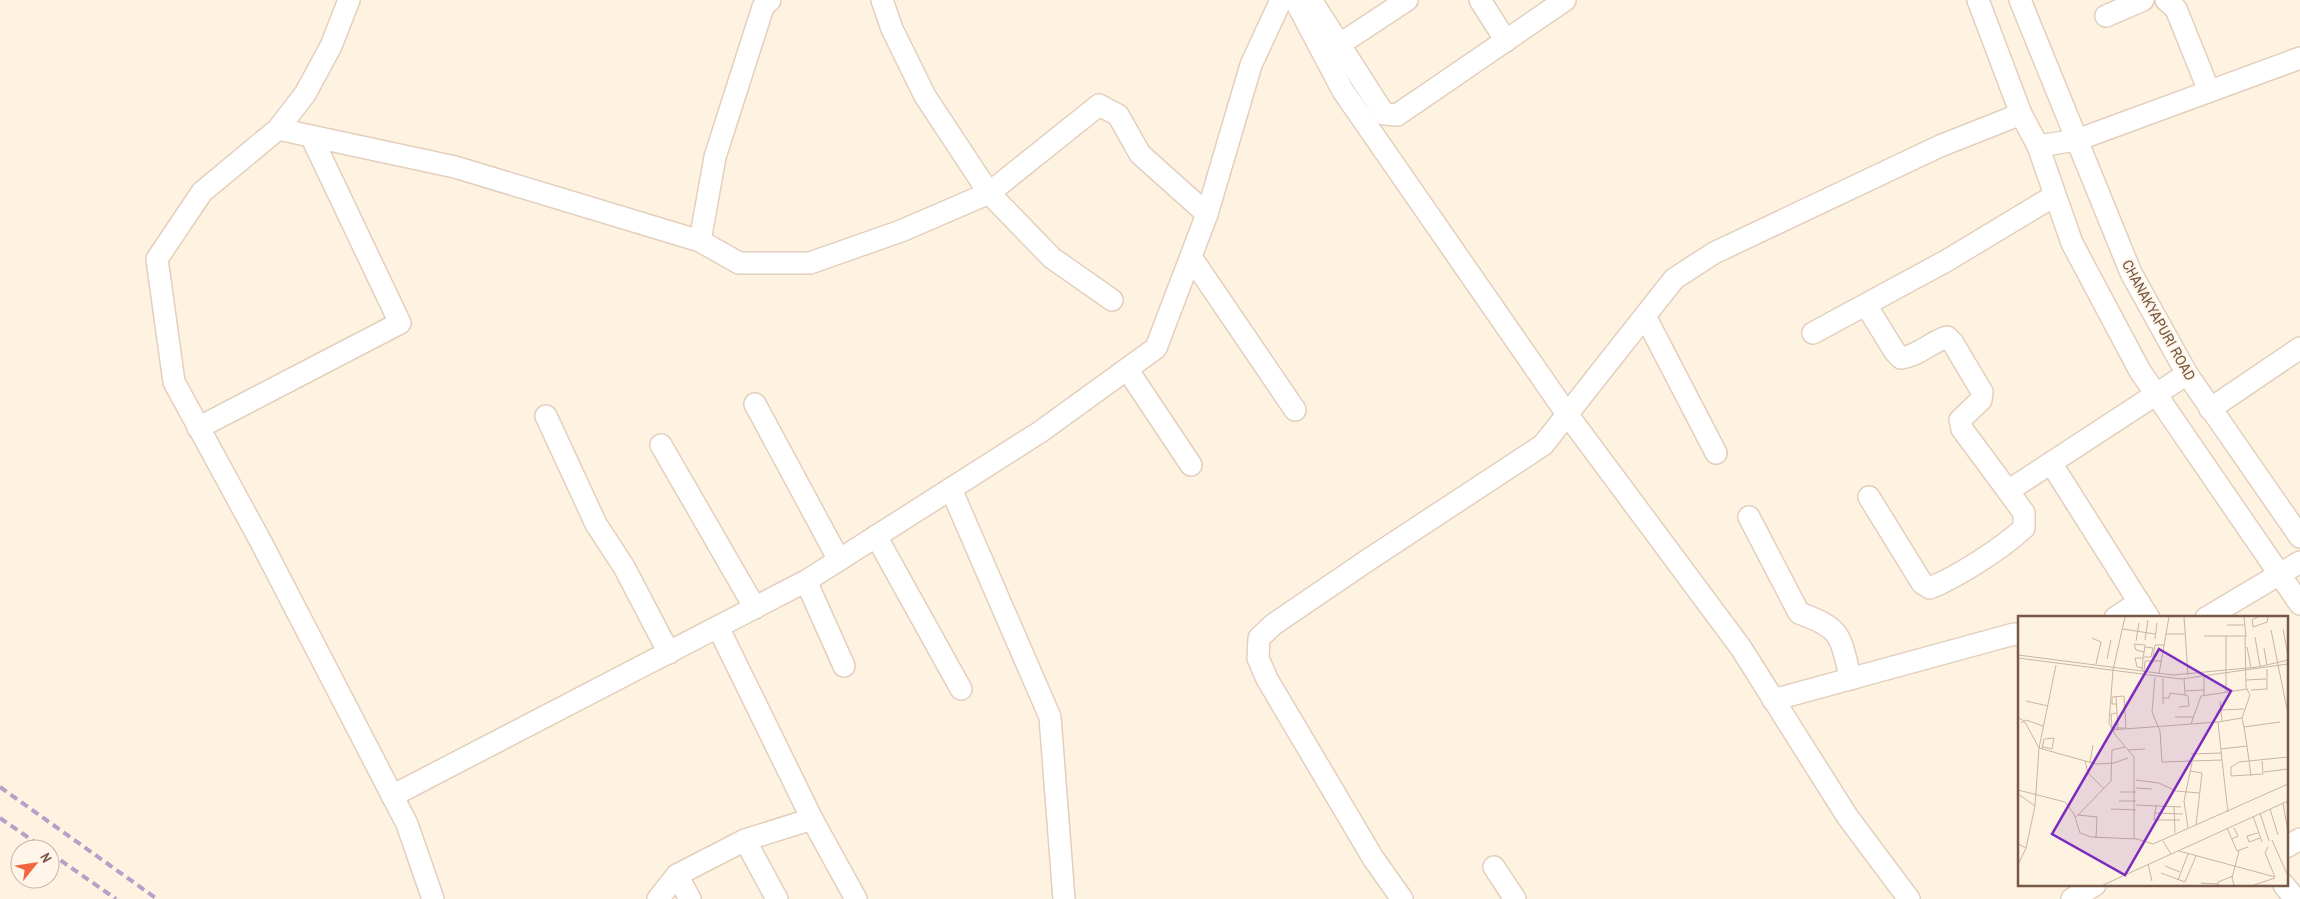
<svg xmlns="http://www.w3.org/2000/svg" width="2300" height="899" font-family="'Archivo Narrow',sans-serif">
  <rect width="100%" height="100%" fill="#fef3e1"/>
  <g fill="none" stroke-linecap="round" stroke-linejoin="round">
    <g stroke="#e3cfbd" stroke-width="24">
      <g id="minor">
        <path d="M349,0L331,46L305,94L278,129L202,192L157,259L174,382L261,542L407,824L433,899"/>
        <path d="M882,0L892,29L925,96L989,193L1052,258L1112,300"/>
        <path d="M1295,0L1343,91L1567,414L1741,648L1847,816L1909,899"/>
        <path d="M1311,0L1384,114L1397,115L1565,0"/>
        <path d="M1480,0L1506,41"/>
        <path d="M1978,0L2021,114L2038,146L2072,243L2140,371L2300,604"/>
        <path d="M2020,0L2131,273L2187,374L2300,537"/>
        <path d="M2166,0L2176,9L2209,91"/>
        <path d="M2106,16L2143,0"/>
        <path d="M1328,52L1407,0"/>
        <path d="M278,129L455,167L700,241L739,263H810L901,231L989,193L1099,105L1118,115L1140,154L1207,214"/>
        <path d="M2038,146L2077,140L2300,58"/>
        <path d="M700,241L715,157L763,7L770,0"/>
        <path d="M1191,257L1295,410"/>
        <path d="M1866,305L1895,352L1901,358C1918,356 1931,342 1947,337L1953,343L1982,392L1981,400L1960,420L1962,429L2008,491L2187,374"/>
        <path d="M1645,316L1716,453"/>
        <path d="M1813,333L1946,261L2054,196"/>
        <path d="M1127,369L1191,465"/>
        <path d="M755,404L839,560"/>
        <path d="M2210,409L2300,348"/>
        <path d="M546,416L596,524L624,567L669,653"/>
        <path d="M198,428L400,323L311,136"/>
        <path d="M661,445L755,608"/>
        <path d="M2051,463L2149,618"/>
        <path d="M951,489L1050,717L1064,899"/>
        <path d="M1869,497L1922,583L1930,588C1959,576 2001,549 2024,528V513L2008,491"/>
        <path d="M1749,517L1799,613C1844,629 1839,636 1851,679"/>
        <path d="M876,536L961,689"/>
        <path d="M806,581L844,666"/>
        <path d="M2115,618L2139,602"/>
        <path d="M2206,618L2300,562"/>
        <path d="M718,627L812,819L856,899"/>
        <path d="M1773,700L2014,634L2019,635"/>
        <path d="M392,796L806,581L1040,432L1156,348L1207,214L1251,65L1281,0"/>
        <path d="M745,840L777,899"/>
        <path d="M2286,847L2300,839"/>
        <path d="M1494,867L1515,899"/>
        <path d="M2284,885L2295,899"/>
        <path d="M658,899L677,875"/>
        <path d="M690,899L677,875L745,840L812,819"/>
        <path d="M1402,899L1373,858L1267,679L1258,658L1259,638L1274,624L1368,560L1543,445L1674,279L1714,253L1940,146L2021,114"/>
        <path d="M2072,899L2095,885"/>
      </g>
    </g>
    <use href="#minor" stroke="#fff" stroke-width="21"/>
    <g stroke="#b5a0c8" stroke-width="4" stroke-dasharray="8 5" stroke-linecap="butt">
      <path d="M0,787L157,899"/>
      <path d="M0,818L45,849"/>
      <path d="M50,853L116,899"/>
    </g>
  </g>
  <g text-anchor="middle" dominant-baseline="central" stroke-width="4" stroke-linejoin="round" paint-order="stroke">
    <g font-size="15" fill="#775846" stroke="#fff6e9">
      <text transform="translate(2159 320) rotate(61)">CHANAKYAPURI ROAD</text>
    </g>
  </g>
  <g transform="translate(2018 616)">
    <rect width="270" height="270" fill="#fef3e1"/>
    <path fill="none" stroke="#c8b5a3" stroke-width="1" d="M107,1L95,54L91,107L98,120L116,141V223M166,1L170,59M226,1L228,21M240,1L234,4L235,11L249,6L250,1M209,9H226M105,13L137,18M265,13L270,40M253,14L270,98M148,18H167M186,20H227L228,71L232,79L224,102L200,106L204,144M208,20V76M237,21L242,50M74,22L83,26L78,48M137,23L139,7M127,24L130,4M118,25L121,7M229,31L233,52M246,32L249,49M0,39L155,59L240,51L270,44M126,41H133L135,32L127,31M135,41L137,29H147M0,42L163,63L270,48M89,43L93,24M38,49L21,132L78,148L96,147L110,142M124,52L119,51L117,42H125M124,55L125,42L127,31V29L116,28L118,34L126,36M126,55L127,45H144M141,58L151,1M137,61L134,96L142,115L144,146L204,144L210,196M186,61V79M228,64L248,63M233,74L249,73V53M167,75L186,74M98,80L100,113M145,82H151L152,77L167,79L166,62M8,85L30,90M202,85L204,105M99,88H94V81L106,80L108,112H94L93,98L99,97M145,88V62M161,91L171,90L170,80L167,79M202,94L226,93M0,101L7,106L21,132L17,190M157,101H175M224,102L226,111L262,106M3,107L8,104L25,110M173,108L183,80L229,73M93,114L200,106M229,130L233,160M24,133L26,123L36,122L34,133L25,131M203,133L229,130L226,111M110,134L127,133M173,138L204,137M67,145L70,157L86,173M244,145L245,158L213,160V151L221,146L270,141M72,146L75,129M172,155L184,157L178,209M246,156L270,153M118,164L141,167L158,175L181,177M118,172L134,173M0,174L47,186L56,198L62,217L73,221L119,223L135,228L270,168M102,176H118M0,178L17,190L8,232M101,185H118M265,187L270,216M118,189L163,191M138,190L136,204H162M156,191L157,217M93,193L118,194M252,193L260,219M136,197L165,198M242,197L251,225M60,199L79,201L78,222M235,200L244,226M58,201L93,165L94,134L107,131M170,212L166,185L174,147M209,212L219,235L230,231M240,217L229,220L231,226L242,222M214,223L220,220L216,212M254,224L269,258M145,225L153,238M0,228L8,232L0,249M250,231L247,237L257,261M161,235L257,261M130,248L134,265M147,250L162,256M143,257L167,266L178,240M160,264L170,238M183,267L200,268M85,269L270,185M200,269V266L215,260M216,269L214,262L221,235M236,269L257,262"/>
    <path fill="#7b2cbf" fill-opacity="0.15" stroke="#7b2cbf" stroke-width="2.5" d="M141,33L213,75L107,259L34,218Z"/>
    <rect width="270" height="270" fill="none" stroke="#775846" stroke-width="2.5"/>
  </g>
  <g transform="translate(35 864) rotate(60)"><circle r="24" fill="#fff6e9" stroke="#c9b7a8"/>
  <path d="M0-4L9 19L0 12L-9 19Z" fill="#f1663e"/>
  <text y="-8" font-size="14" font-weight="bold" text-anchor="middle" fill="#775846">N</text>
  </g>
</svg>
